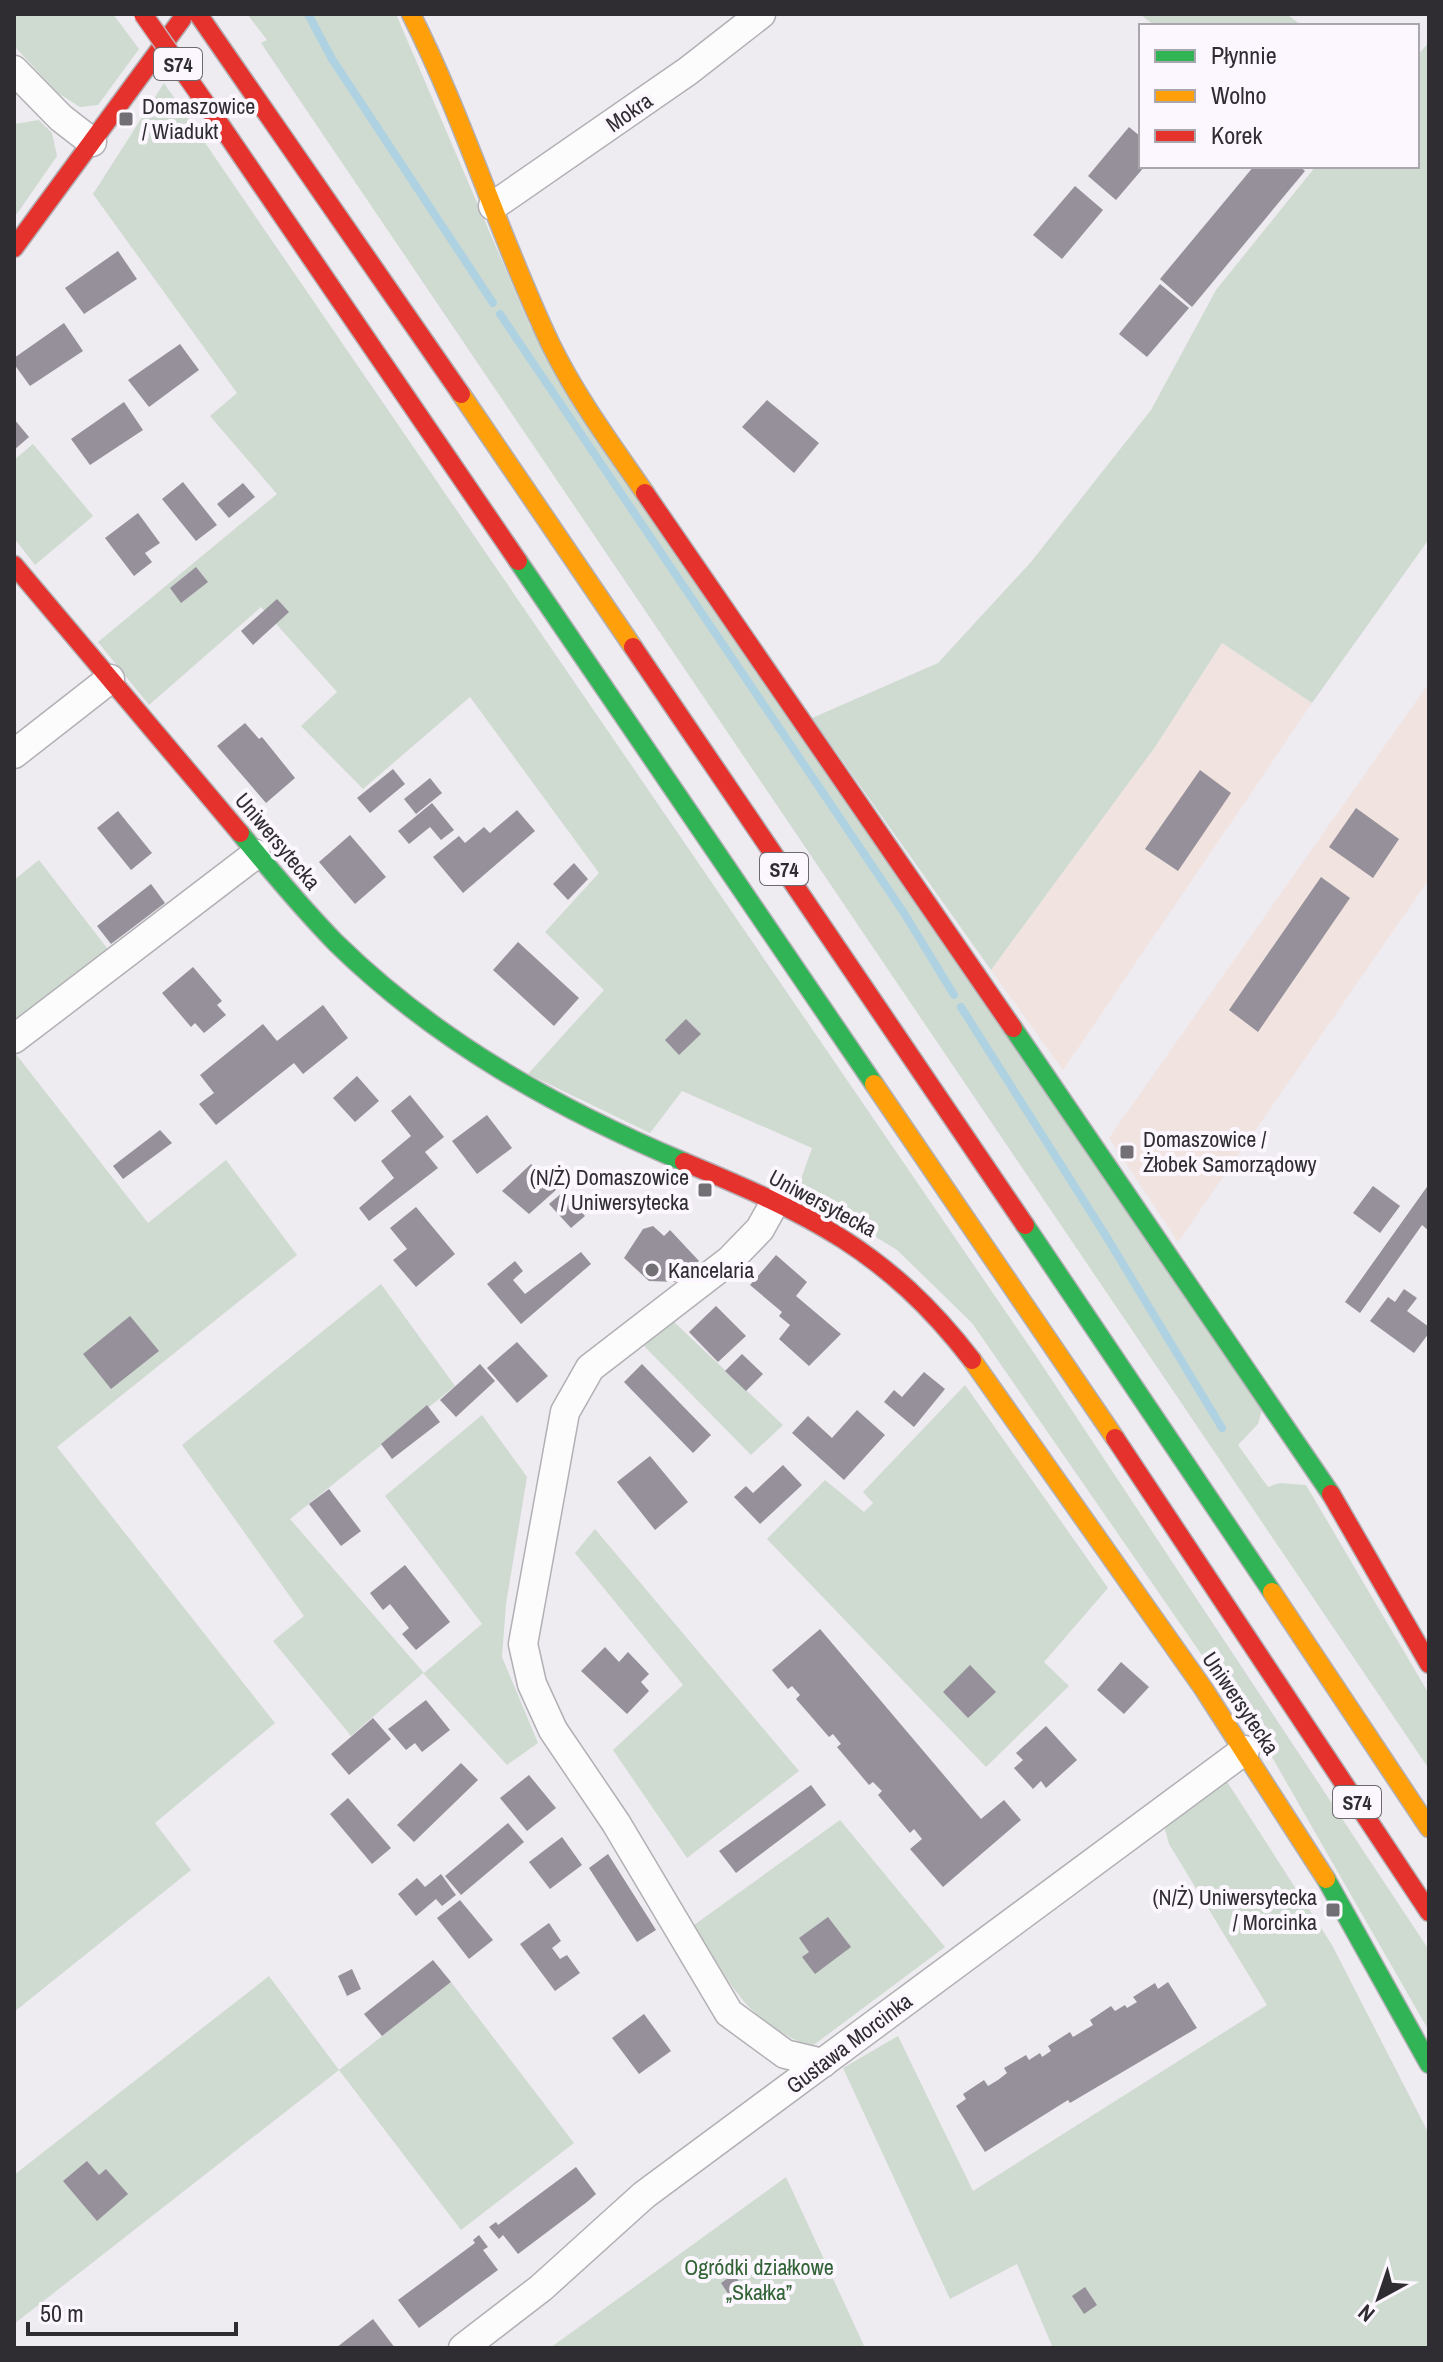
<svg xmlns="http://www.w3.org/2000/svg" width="1443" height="2362" font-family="'Archivo Narrow',sans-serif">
  <rect width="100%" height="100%" fill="#eeebf1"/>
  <g fill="#f1e3df">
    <path d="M1222,643L1312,703L1063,1070L991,970L1155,747Z"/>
    <path d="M1429,683V879L1178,1242L1109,1138Z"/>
  </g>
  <g fill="#cfdbd1">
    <path d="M14,14H113L139,49L98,105L80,107L58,93L14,46Z"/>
    <path d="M247,14H396L530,326L1262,1410L1258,1424L1238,1445L1268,1487L1280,1483L1306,1485L1429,1694V1769L261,43L267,40Z"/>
    <path d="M1140,14H1286L1303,26H1155Z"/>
    <path d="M1429,42V539L1312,703L1222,643L1155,747L991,970L812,718L938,663L1031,562L1151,410L1216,290L1316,166H1417V56Z"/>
    <path d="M164,83L1034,1353L1429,1950V2031L1269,1752L972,1323L897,1250L848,1220L795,1196L812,1148L682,1091L650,1133L528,1074L604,990L545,932L599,873L470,697L363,789L301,726L337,692L261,607L149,705L98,642L277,494L210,416L237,393L93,194Z"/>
    <path d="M39,120L52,133L57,156L14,218V124Z"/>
    <path d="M33,444L93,516L35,565L14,538V460Z"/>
    <path d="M39,860L110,952L14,1026V880Z"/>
    <path d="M15,1053L148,1223L226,1160L297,1255L57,1447L275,1723L155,1823L191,1870L14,2012Z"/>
    <path d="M381,1284L455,1386L290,1519L424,1673L482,1624L385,1496L482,1415L527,1477L506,1604L502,1657L538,1743L507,1765L423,1673L351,1736L273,1641L304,1616L182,1445Z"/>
    <path d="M673,1321L783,1425L751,1455L644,1346Z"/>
    <path d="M965,1385L1108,1588L1044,1662L1069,1686L986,1767L767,1539L825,1480L864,1512L873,1503L863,1492Z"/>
    <path d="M595,1529L799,1771L687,1858L613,1750L683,1685L575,1553Z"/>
    <path d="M1226,1780L1332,1945L1429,2134V2348H1053L1017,2264L950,2299L843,2068L898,2036L973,2191L1267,2005L1169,1844L1164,1826Z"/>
    <path d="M840,1820L945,1947L811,2047C743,2019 730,1983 694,1925Z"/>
    <path d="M269,1976L339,2070L451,1982L574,2143L461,2230L339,2070L14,2324V2175Z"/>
    <path d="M786,2177L865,2348H550Z"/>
  </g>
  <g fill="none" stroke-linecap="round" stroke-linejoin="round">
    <g stroke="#aed2e1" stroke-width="8">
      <path d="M308,14L332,59L493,303"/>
      <path d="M500,314L904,913L954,995"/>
      <path d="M961,1007L1106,1236L1222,1428"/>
    </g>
  </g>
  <g fill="#95909a">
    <path d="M1129,127L1141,137V166H1145L1116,200L1088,176Z"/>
    <path d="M1254,166H1299L1305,171L1192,307L1160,279Z"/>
    <path d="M1075,186L1103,210L1062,259L1033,235Z"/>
    <path d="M118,251L137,279L84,314L65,288Z"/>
    <path d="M1160,284L1189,308L1147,357L1119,334Z"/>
    <path d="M64,323L83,351L30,386L14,364V358Z"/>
    <path d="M180,344L199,370L149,407L128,380Z"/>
    <path d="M767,400L819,443L794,473L742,427Z"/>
    <path d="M124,402L143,430L90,465L71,439Z"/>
    <path d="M14,419L29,437L14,450Z"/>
    <path d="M183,482L217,525L196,541L162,499Z"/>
    <path d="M243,483L255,497L229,518L217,504Z"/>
    <path d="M138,513L160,543L145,553L152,562L134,576L105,538Z"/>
    <path d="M196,567L208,582L181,603L170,588Z"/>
    <path d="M277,599L289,612L253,645L241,631Z"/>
    <path d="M245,723L259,739L262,737L295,778L266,803L217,746Z"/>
    <path d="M393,769L405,784L370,813L357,798Z"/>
    <path d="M1200,770L1231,793L1178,871L1145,849Z"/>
    <path d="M430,778L442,793L416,814L404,799Z"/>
    <path d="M432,803L454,830L441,840L430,827L409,844L398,831Z"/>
    <path d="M1356,808L1399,839L1373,878L1329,847Z"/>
    <path d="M517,810L535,831L463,893L433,857L459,836L465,843L484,827L490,833Z"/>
    <path d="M118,811L152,853L131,870L97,828Z"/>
    <path d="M350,835L386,877L355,904L319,862Z"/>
    <path d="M574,863L588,879L568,900L553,884Z"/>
    <path d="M1321,877L1350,898L1258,1032L1229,1010Z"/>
    <path d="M151,884L165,903L111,944L97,926Z"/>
    <path d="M518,942L579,998L554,1026L493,970Z"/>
    <path d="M193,967L222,1001L217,1005L226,1015L204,1033L195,1023L191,1027L162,993Z"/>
    <path d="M323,1005L348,1038L303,1074L294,1063L216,1125L199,1104L214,1093L200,1075L263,1024L277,1041Z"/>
    <path d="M686,1019L701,1034L679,1055L665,1040Z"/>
    <path d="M357,1076L379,1101L355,1122L333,1098Z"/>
    <path d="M410,1095L444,1137L425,1152L438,1168L369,1221L359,1208L394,1178L381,1161L411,1136L391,1111Z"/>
    <path d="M487,1115L512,1148L477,1174L452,1141Z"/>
    <path d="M160,1130L172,1143L123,1179L113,1166Z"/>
    <path d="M531,1164L556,1190L529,1214L502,1191Z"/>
    <path d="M1429,1184V1231L1422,1225L1360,1313L1345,1302Z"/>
    <path d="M1373,1186L1400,1206L1380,1233L1353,1213Z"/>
    <path d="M563,1192L585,1216L571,1228L549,1204Z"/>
    <path d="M416,1207L455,1254L416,1287L393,1260L407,1249L390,1228Z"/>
    <path d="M653,1226L664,1236L670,1230L699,1261L678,1282L649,1281L624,1258L643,1229Z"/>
    <path d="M581,1252L591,1264L521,1324L487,1284L515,1261L523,1271L513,1280L525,1294Z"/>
    <path d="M776,1255L807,1282L796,1296L841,1334L809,1366L779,1339L790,1325L779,1316L782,1312L750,1285Z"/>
    <path d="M1404,1289L1417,1298L1407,1311L1429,1327V1333L1414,1353L1370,1321L1388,1297L1395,1302Z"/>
    <path d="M716,1306L746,1336L718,1362L689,1332Z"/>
    <path d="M130,1316L159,1351L111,1389L83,1354Z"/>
    <path d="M517,1342L548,1376L517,1403L487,1368Z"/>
    <path d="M742,1354L763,1374L746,1391L725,1371Z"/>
    <path d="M480,1364L495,1381L456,1417L440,1400Z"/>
    <path d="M642,1364L711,1435L693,1453L624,1382Z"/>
    <path d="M924,1372L945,1389L914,1427L884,1402L894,1390L902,1397Z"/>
    <path d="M427,1405L440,1422L392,1459L381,1444Z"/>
    <path d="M857,1410L885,1435L844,1480L792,1433L808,1416L832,1438Z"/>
    <path d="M650,1456L688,1502L655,1530L617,1482Z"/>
    <path d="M783,1465L802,1485L760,1524L734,1497L746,1486L753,1493Z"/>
    <path d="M329,1489L361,1531L341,1546L309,1504Z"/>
    <path d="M405,1565L450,1622L416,1650L402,1634L409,1628L390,1604L383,1610L370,1593Z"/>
    <path d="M820,1629L981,1819L1004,1800L1021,1820L943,1887L910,1849L922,1839L914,1829L910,1833L878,1795L882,1791L873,1782L869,1785L837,1747L841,1744L833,1734L829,1737L796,1699L800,1695L792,1686L788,1689L772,1670Z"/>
    <path d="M605,1647L619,1662L628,1652L649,1674L641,1682L649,1691L627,1714L581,1671Z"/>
    <path d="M1121,1662L1149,1687L1124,1714L1097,1690Z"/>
    <path d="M970,1665L996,1692L968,1718L943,1692Z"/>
    <path d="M426,1700L450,1730L422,1752L415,1743L406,1750L388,1729Z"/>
    <path d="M373,1718L391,1739L349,1775L331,1754Z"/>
    <path d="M1046,1726L1077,1760L1046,1788L1041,1781L1033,1789L1014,1768L1023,1760L1016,1753Z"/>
    <path d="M461,1763L478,1780L414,1842L397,1825Z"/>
    <path d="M529,1775L556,1808L527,1831L500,1798Z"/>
    <path d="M811,1785L826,1805L736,1873L719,1851Z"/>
    <path d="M348,1798L391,1848L372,1864L330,1814Z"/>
    <path d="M508,1823L524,1842L461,1895L445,1876Z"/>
    <path d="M562,1837L582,1865L550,1889L529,1862Z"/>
    <path d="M608,1854L656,1930L637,1942L589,1868Z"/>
    <path d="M441,1874L456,1895L442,1906L436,1899L416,1916L398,1894L417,1878L425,1887Z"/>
    <path d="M460,1900L493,1940L469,1959L437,1918Z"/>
    <path d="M828,1917L851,1947L815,1974L802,1957L809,1952L799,1938Z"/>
    <path d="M549,1923L561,1941L552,1948L560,1959L567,1955L580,1973L555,1991L520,1944Z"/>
    <path d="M433,1960L451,1982L382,2036L364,2014Z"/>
    <path d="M352,1969L361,1989L347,1996L338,1976Z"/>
    <path d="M1168,1982L1197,2028L1070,2103L1068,2100L985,2152L956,2106L966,2099L963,2094L984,2080L988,2086L998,2080L1007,2073L1004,2068L1026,2055L1029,2060L1040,2053L1042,2057L1051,2051L1048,2046L1070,2032L1073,2037L1093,2025L1090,2020L1111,2006L1115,2011L1125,2005L1127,2008L1137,2002L1133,1997L1155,1983L1158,1989Z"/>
    <path d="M644,2014L671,2051L639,2074L612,2038Z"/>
    <path d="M87,2161L99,2175L106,2169L128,2194L97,2221L63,2181Z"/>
    <path d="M576,2167L596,2194L587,2202L518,2254L503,2235L499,2239L489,2227L496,2222L498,2225Z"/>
    <path d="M479,2235L488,2247L483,2250L498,2270L419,2328L398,2300L475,2243L473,2240Z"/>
    <path d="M734,2274L746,2292L733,2301L721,2283Z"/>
    <path d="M1085,2287L1097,2305L1084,2314L1072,2296Z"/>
    <path d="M373,2319L395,2348H336L341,2344Z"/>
  </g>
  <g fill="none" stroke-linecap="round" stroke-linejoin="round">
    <g stroke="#b2b0b4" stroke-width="31">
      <g id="street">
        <path d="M14,70L61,118L92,142"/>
        <path d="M493,206L688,71L761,14"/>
        <path d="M14,754L110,679"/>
        <path d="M14,1039L256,854"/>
        <path d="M775,1202L760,1229L730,1260L590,1368L565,1412L523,1644L532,1684L553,1730L616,1823L729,2013L785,2054L823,2063"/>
        <path d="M463,2348L541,2288L644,2195L1245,1750"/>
      </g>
    </g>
    <g stroke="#b2b0b4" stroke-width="21">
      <g id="fast">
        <path d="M518,561L874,1084"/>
        <path d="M240,833C271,871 302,908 336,943C436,1041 556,1108 684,1162"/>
        <path d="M1013,1028L1331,1494"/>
        <path d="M1025,1225L1272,1592"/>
        <path d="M1326,1879L1429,2064"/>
      </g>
    </g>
    <g stroke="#b2b0b4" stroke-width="21">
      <g id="slow">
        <path d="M411,14C465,121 499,236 551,345C577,398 612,445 645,493"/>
        <path d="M461,394L633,647"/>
        <path d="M874,1084L1115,1438"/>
        <path d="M972,1360L1203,1688L1326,1879"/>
        <path d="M1272,1592L1429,1828"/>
      </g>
    </g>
    <g stroke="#b2b0b4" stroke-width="21">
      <g id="jam">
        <path d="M198,14L461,394"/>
        <path d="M213,114L518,561"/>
        <path d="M14,248L182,19"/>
        <path d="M645,493L1013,1028"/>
        <path d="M14,565L240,833"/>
        <path d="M633,647L1025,1225"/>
        <path d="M684,1162C809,1214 887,1250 972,1360"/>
        <path d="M1115,1438L1429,1912"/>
        <path d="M1331,1494L1429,1664"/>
      </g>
    </g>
    <use href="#street" stroke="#fcfcfd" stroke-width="28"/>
    <use href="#fast" stroke="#30b455" stroke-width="18"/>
    <use href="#slow" stroke="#ff9f0a" stroke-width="18"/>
    <use href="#jam" stroke="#e5322d" stroke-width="18"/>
    <g stroke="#c2b7bc" stroke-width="21" stroke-linecap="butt">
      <path id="jam-bridge" d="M143,14L213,114"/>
    </g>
    <use href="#jam-bridge" stroke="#e5322d" stroke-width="18"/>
  </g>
  <g fill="#727074" stroke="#fcf6ff" stroke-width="3">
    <rect x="118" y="111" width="16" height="16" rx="4"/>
    <rect x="1119" y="1144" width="16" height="16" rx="4"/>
    <rect x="697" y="1182" width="16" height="16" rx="4"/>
    <circle cx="652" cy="1270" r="8"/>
    <rect x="1325" y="1902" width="16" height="16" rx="4"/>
  </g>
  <g text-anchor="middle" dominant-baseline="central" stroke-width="8" stroke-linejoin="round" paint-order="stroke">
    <g fill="#fcf6ff" stroke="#6c696f" stroke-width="2">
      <rect x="154" y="48" width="48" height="32" rx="6"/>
      <rect x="760" y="853" width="48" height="32" rx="6"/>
      <rect x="1333" y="1786" width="48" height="32" rx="6"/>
    </g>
    <g font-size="20" font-weight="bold" fill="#2f2d31">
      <text x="178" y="64">S74</text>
      <text x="784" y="869">S74</text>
      <text x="1357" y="1802">S74</text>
    </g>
    <g font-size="22" fill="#2f2d31" stroke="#fcf6ff" text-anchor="start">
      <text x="142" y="106">Domaszowice<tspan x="142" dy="25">/ Wiadukt</tspan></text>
      <text x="1143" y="1139">Domaszowice /<tspan x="1143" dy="25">Żłobek Samorządowy</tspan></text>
      <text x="689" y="1177" text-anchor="end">(N/Ż) Domaszowice<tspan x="689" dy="25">/ Uniwersytecka</tspan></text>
      <text x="668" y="1270">Kancelaria</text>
      <text x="1317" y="1897" text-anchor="end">(N/Ż) Uniwersytecka<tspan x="1317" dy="25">/ Morcinka</tspan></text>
    </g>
    <g font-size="22" fill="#2f2d31" stroke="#fcf6ff">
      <text transform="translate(629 112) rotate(-35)">Mokra</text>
      <text transform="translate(278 841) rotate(50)">Uniwersytecka</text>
      <text transform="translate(823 1203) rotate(28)">Uniwersytecka</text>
      <text transform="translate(1241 1703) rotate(56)">Uniwersytecka</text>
      <text transform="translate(849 2043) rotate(-37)">Gustawa Morcinka</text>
    </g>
    <g font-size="22" fill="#316335" stroke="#fcf6ff">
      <text x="759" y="2267">Ogródki działkowe<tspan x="759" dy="25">„Skałka”</tspan></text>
    </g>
  </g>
  <rect width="1443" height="2362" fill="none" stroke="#2f2d31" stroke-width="32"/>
  <rect x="1139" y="24" width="280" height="144" fill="#fcf6ff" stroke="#aaa6ad" stroke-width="2"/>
  <rect x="1155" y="50" width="40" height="12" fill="#30b455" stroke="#aaa6ad" stroke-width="2"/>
  <text x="1211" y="64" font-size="24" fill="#2f2d31">Płynnie</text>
  <rect x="1155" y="90" width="40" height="12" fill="#ff9f0a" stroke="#aaa6ad" stroke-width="2"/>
  <text x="1211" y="104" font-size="24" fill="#2f2d31">Wolno</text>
  <rect x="1155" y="130" width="40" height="12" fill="#e5322d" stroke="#aaa6ad" stroke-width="2"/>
  <text x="1211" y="144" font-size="24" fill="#2f2d31">Korek</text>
  <g transform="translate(1379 2298) rotate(220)" stroke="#fcf6ff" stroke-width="6" paint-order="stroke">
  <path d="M0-6L14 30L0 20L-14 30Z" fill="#2f2d31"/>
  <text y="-12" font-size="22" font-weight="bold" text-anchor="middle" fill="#2f2d31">N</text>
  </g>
  <path d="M28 2322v12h208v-12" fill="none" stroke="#2f2d31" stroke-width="4"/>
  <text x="40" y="2322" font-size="24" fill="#2f2d31" stroke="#fcf6ff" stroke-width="6" paint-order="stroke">50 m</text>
</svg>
